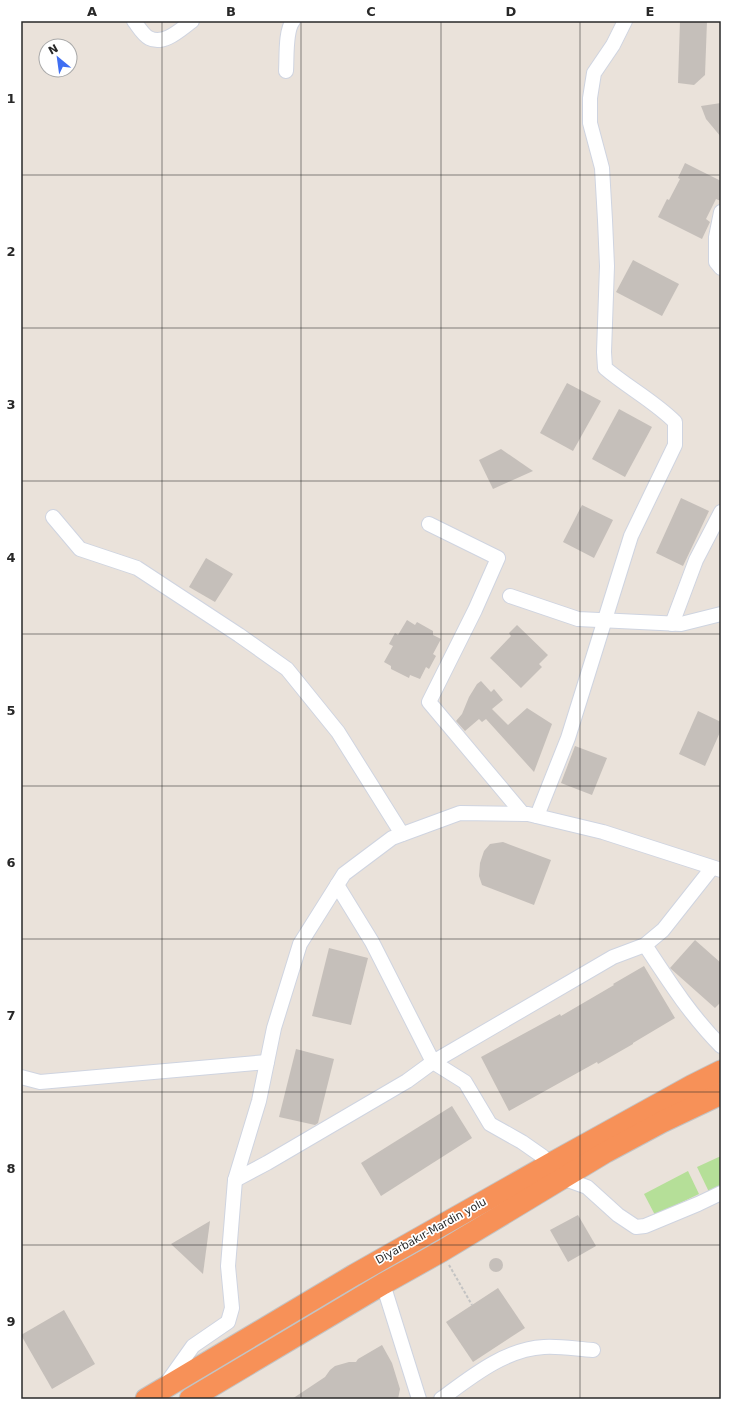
<svg xmlns="http://www.w3.org/2000/svg" width="742" height="1420" font-family="'DejaVu Sans',sans-serif">
  <rect width="100%" height="100%" fill="#eae2da"/>
  <g fill="#b5df98">
    <path d="M721,1156V1186L709,1192L697,1167Z"/>
    <path d="M688,1171L699,1194L655,1215L644,1194Z"/>
  </g>
  <g fill="#c5bfba">
    <path d="M680,21H707L705,75L694,85L678,83Z"/>
    <path d="M721,103V137L706,119L701,106Z"/>
    <path d="M685,163L721,181V201L716,199L706,219L710,222L702,239L658,217L667,199L669,200L680,179L678,178Z"/>
    <path d="M633,260L679,284L662,316L616,292Z"/>
    <path d="M567,383L601,401L573,451L540,433Z"/>
    <path d="M619,409L652,427L625,477L592,459Z"/>
    <path d="M501,449L533,471L493,489L479,460Z"/>
    <path d="M681,498L709,511L683,566L656,553Z"/>
    <path d="M582,505L613,520L594,558L563,542Z"/>
    <path d="M206,558L233,574L215,602L189,587Z"/>
    <path d="M407,620L415,625L417,622L433,631V635L441,639L433,654L436,656L429,669L426,667L420,679L410,675L409,678L391,669V666L384,662L393,646L389,644L395,633L398,635Z"/>
    <path d="M517,625L548,655L539,664L542,667L521,688L490,658L511,636L509,633Z"/>
    <path d="M481,681L491,692L494,689L503,700L492,709L508,725L527,708L552,724L534,772L486,719L482,722L479,719L465,731L456,721L462,714L469,697L477,684Z"/>
    <path d="M698,711L721,722V730L705,766L679,754Z"/>
    <path d="M575,746L607,758L592,795L561,783Z"/>
    <path d="M503,842L551,860L534,905L482,885L479,876L480,863L484,851L490,844Z"/>
    <path d="M695,940L721,963V1002L715,1008L670,968Z"/>
    <path d="M329,948L368,958L351,1025L312,1016Z"/>
    <path d="M644,966L675,1018L633,1043V1044L598,1064L597,1062L509,1111L481,1057L560,1014L561,1016L614,985L613,984Z"/>
    <path d="M296,1049L334,1059L318,1123L315,1125L279,1117Z"/>
    <path d="M452,1106L472,1138L381,1196L361,1163Z"/>
    <path d="M578,1215L596,1246L568,1262L550,1230Z"/>
    <path d="M210,1221L203,1274L171,1244Z"/>
    <circle cx="496" cy="1265" r="7"/>
    <path d="M498,1288L525,1328L473,1362L446,1322Z"/>
    <path d="M64,1310L95,1364L52,1389L21,1335Z"/>
    <path d="M382,1345L392,1363L400,1389L398,1399H292L325,1377L330,1370L335,1366L349,1362H356L358,1359Z"/>
  </g>
  <g fill="none" stroke-linecap="round" stroke-linejoin="round">
    <g stroke="#cfd4e0" stroke-width="16">
      <g id="minor">
        <path d="M134,21C138,26 143,35 149,38C164,46 181,29 192,21"/>
        <path d="M286,71C287,58 285,31 293,21"/>
        <path d="M721,212L716,237V262L721,268"/>
        <path d="M53,517L80,549L137,568L239,635L287,669L338,732L402,834"/>
        <path d="M429,524L498,558L475,610L429,702L523,814"/>
        <path d="M510,596L578,619L681,624L721,614"/>
        <path d="M672,624L696,560L721,512"/>
        <path d="M537,816L568,738L631,536L675,445V422C654,401 627,387 605,368L604,352L607,266L605,220L602,168L590,123V98L594,73L613,45L625,21"/>
        <path d="M337,885L372,942L433,1062L465,1082L490,1124L522,1142L542,1156L550,1164"/>
        <path d="M645,945C668,980 691,1016 721,1046"/>
        <path d="M21,1077L40,1082L267,1062"/>
        <path d="M562,1178L587,1187L618,1215L636,1227L645,1226L698,1204L721,1193"/>
        <path d="M235,1180L267,1163L407,1081L433,1062L613,957L645,945L663,930L712,868"/>
        <path d="M383,1284L419,1399"/>
        <path d="M166,1384L193,1346L228,1322L232,1308L228,1266L235,1180L259,1101L274,1028L300,944L344,874L392,838L460,813L528,814L603,832L721,870"/>
        <path d="M441,1399C471,1377 505,1349 544,1347C560,1346 577,1349 593,1350"/>
      </g>
    </g>
    <g stroke="#c3c3c3" stroke-width="23">
      <g id="highway">
        <path d="M146,1399L354,1275L550,1164L691,1086L721,1071"/>
        <path d="M190,1399L383,1284L442,1251L606,1152L662,1122L721,1094"/>
      </g>
    </g>
    <path stroke="#c3c3c3" stroke-width="2" stroke-dasharray="3 2" stroke-linecap="butt" d="M449,1265L472,1305"/>
    <use href="#minor" stroke="#fff" stroke-width="14"/>
    <use href="#highway" stroke="#f79158" stroke-width="21"/>
  </g>
  <path fill="none" stroke="#282828" stroke-width="1" stroke-opacity="0.55" d="M162,21V1399M301,21V1399M441,21V1399M580,21V1399M21,175H721M21,328H721M21,481H721M21,634H721M21,786H721M21,939H721M21,1092H721M21,1245H721"/>
  <g text-anchor="middle" dominant-baseline="central" stroke-width="3.5" stroke-linejoin="round" paint-order="stroke">
    <g font-size="11" fill="#282828" stroke="#fff">
      <text transform="translate(431 1231) rotate(-29)">Diyarbakır-Mardin yolu</text>
    </g>
  </g>
  <rect width="742" height="1420" fill="none" stroke="#ffffff" stroke-width="44"/>
  <g transform="translate(58 58) rotate(331)"><circle r="19" fill="#ffffff" stroke="#a9a9a9"/>
  <path d="M0-3L7 15L0 10L-7 15Z" fill="#3f6ef2"/>
  <text y="-6" font-size="11" font-weight="bold" text-anchor="middle" fill="#282828">N</text>
  </g>
  <rect x="22" y="22" width="698" height="1376" fill="none" stroke="#282828" stroke-width="1.5"/>
  <g font-size="13" text-anchor="middle" font-weight="bold" fill="#282828">
    <text x="92" y="16">A</text>
    <text x="231" y="16">B</text>
    <text x="371" y="16">C</text>
    <text x="511" y="16">D</text>
    <text x="650" y="16">E</text>
    <text x="11" y="103">1</text>
    <text x="11" y="256">2</text>
    <text x="11" y="409">3</text>
    <text x="11" y="562">4</text>
    <text x="11" y="715">5</text>
    <text x="11" y="867">6</text>
    <text x="11" y="1020">7</text>
    <text x="11" y="1173">8</text>
    <text x="11" y="1326">9</text>
  </g>
</svg>
